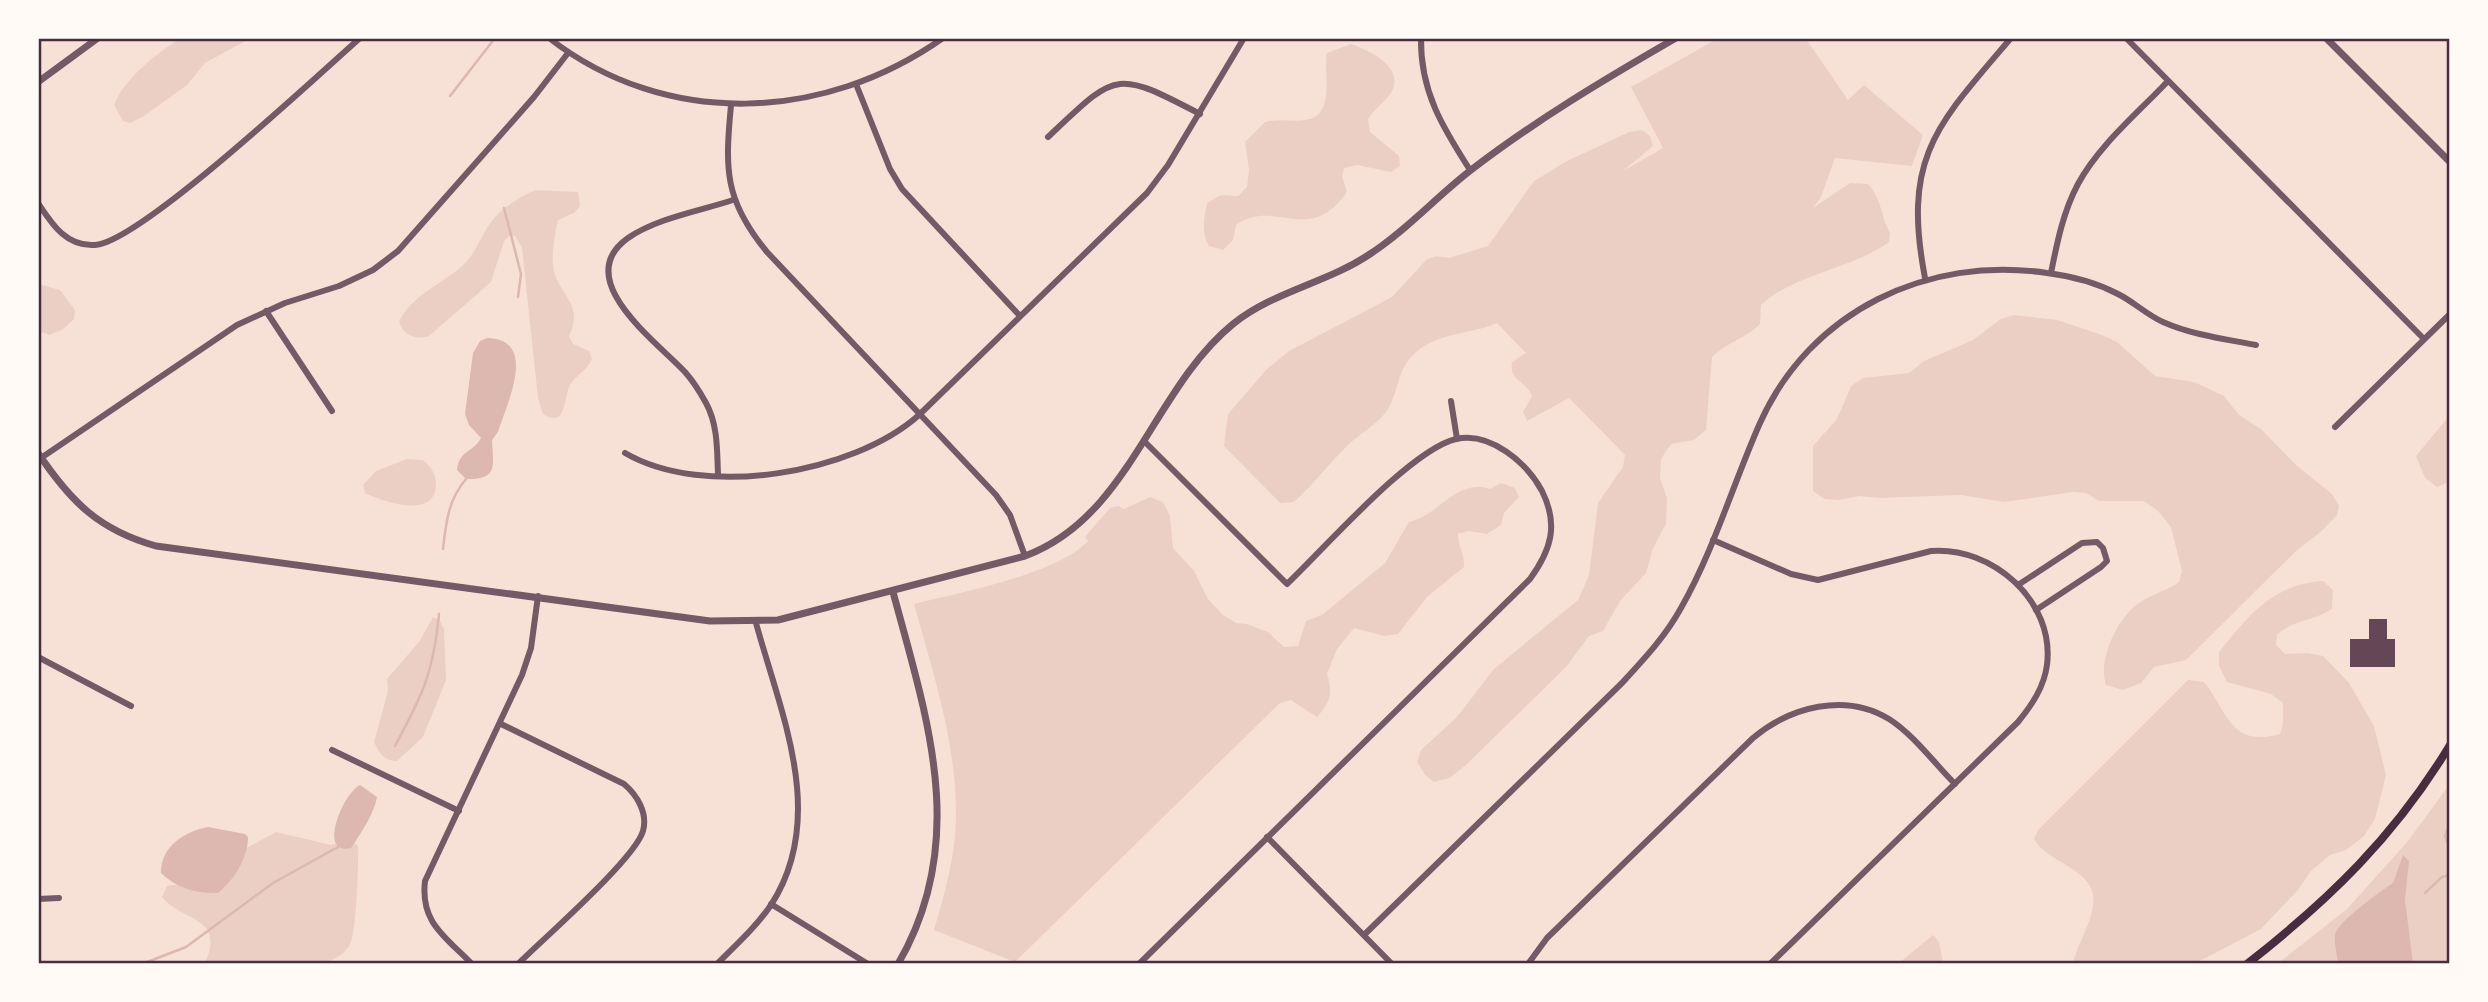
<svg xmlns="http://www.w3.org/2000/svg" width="2488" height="1002" font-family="Lora,serif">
  <rect width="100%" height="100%" fill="#f7e1d7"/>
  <g fill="#ebcfc5">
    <path d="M1719,38L1806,39L1848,100L1864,85L1923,135L1912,166L1835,158L1821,197L1813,208L1850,183L1868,184C1883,201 1880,215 1890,233L1889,242C1850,270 1796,273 1761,305L1760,324C1745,339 1727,342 1712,357L1706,430L1694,440L1671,444L1661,459L1660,478L1667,498L1666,524L1653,548L1646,573L1620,601L1603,631L1589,636L1566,667L1467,764L1450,778L1434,782L1425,775L1417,762L1421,750L1456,718L1494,669L1578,600L1589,575L1598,503L1623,467L1625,455L1569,398L1527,421L1523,412L1532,396C1526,380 1509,382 1512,362L1526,353L1497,323C1470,335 1436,332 1413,355C1396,371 1399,394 1386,412C1377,424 1360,434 1349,444C1330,462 1314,484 1294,502L1280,503L1224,446L1228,414L1266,370L1289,351L1392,297L1426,260L1436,256L1449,258L1488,246L1534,181L1567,161L1629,132L1642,130L1650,136L1653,146L1623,171L1663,148L1631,87Z"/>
    <path d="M179,39H249L205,63L187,85L144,116L130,123L123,121L114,105C125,78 155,55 179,39Z"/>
    <path d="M1351,44C1368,50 1402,65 1393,89C1389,99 1374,109 1368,119L1370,132L1399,156L1400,166L1391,172L1357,165L1344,168L1342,176L1347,192C1309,247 1275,197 1236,225L1233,240L1223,250L1209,246C1201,232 1204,219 1207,203L1221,195L1238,196L1247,187L1249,170L1245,142L1265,122C1279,118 1297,123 1310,119C1335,111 1323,74 1327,53Z"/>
    <path d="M535,190L578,192L580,206L574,213L558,220C555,233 552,251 553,264C554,293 586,301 569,336L573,344L589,351L592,359C587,371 576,375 570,385C563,399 567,429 543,414L538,398L522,248L515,236H509L504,241L491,282L429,336C416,340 404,336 399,322C412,293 445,284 466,262C474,254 477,245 483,235C494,213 513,200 535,190Z"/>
    <path d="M39,284L60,290L75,310L74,319L62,330L49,335L39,331Z"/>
    <path d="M2014,315L2057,320L2102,335L2117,342L2155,376L2194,382L2224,396L2239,415L2261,429L2296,465L2332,494L2339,506L2337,515L2323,530L2296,551L2186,660L2154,667L2141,683L2123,690L2106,685C2098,661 2115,623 2135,606C2148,595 2165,592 2179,582L2182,571L2171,527L2158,511L2144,501H2099L2086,493L2073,492L2004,502L1961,495L1880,498L1859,496L1839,500L1824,499L1813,491V446L1837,419L1851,386L1863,378L1909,373L1924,361L1973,340L2001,319Z"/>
    <path d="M2449,416V482L2437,487L2425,478L2416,456Z"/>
    <path d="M407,459L423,460C431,467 436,474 436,484C436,520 383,502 365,493L363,485L376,471Z"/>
    <path d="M1501,483L1515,488L1519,497L1504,513L1501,525L1487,534L1468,531L1458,534C1458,547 1465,554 1464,567L1427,597L1398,634L1384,636L1354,628L1337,649L1327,674C1333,692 1331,702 1317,717L1291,700L1280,703L1015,962L934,930C943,899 952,868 955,836C961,756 935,680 914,604C958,593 1058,574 1088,541L1085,537L1110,508L1118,506L1124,509L1150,497L1163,502L1170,516L1173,548L1194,571L1208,599L1223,615L1236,623L1247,624L1268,632L1284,647L1298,646L1306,621L1322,615L1385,563L1409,522C1440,515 1456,478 1490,489Z"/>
    <path d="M2323,581L2333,590L2332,609C2314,621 2292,620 2277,635L2276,645L2285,654L2308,653L2323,656L2349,683L2374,726L2386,775L2375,819L2364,836L2346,850L2330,855L2311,871L2298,890L2261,929L2196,963H2073C2078,942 2096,917 2093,895C2089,868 2047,862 2034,839L2038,830L2188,680L2204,682C2228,712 2230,748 2280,734L2283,724V703L2271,694L2227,682L2219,666V652C2249,615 2273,584 2323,581Z"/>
    <path d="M433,617L440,621L444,629L446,680L423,737L397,761C384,761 379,753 374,742L388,691L387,679L419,642Z"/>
    <path d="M2449,785V963L2277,964L2347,909L2408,841Z"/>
    <path d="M276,832L331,845L350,840L358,846C359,861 356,930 351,942C347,953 335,959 325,963H205C226,916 182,922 162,897L167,886L180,884Z"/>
    <path d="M1933,935L1939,942L1943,963H1899Z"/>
  </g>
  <g fill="#dcb8b0">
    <path d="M487,338C539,339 507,403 498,432L492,440C493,465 499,480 466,479L457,470C459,450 473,453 481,438L469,425L465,414L473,353L480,341Z"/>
    <path d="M360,785L377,797C374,814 361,833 351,848C317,856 343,793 360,785Z"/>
    <path d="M208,827L245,834L248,837C248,858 234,880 218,893C197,894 176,888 161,873C160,847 185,831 208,827Z"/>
    <path d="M2403,855L2409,861L2405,900L2413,963H2338C2337,954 2334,944 2335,935C2337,922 2381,891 2393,883Z"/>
  </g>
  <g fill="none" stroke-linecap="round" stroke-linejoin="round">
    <g stroke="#dcb8b0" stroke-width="2.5">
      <path d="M450,96L495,38"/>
      <path d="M504,208L521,274L518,297"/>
      <path d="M443,549C446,523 448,500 466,479"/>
      <path d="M395,746C423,694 433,674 439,614"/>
      <path d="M2450,824L2445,836L2450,848"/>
      <path d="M2425,893L2442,877L2450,875"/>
      <path d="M142,964L186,947L273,883L338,847"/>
    </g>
  </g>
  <path fill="#644757" d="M2369,619H2387V639H2395V667H2350V639H2369Z"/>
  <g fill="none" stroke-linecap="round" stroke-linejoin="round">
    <g stroke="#755966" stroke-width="6">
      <path d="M549,38C666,129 824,122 943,38"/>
      <path d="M1421,38C1420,91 1443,128 1470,170"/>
      <path d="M2126,38L2424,339"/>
      <path d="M856,84L890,169L902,189L1020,316"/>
      <path d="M731,105C725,169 724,200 767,252L996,495L1010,515L1025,556"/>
      <path d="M1048,137C1117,72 1114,69 1200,114"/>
      <path d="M38,203C52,224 66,247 95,245C140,242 317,76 360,38"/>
      <path d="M2051,273C2057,243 2063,212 2078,184C2099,145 2138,113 2168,81"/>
      <path d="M1925,278C1902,157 1936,126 2011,38"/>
      <path d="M266,311L332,411"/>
      <path d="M1451,401L1457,439"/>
      <path d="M2335,427L2450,314"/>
      <path d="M625,453C704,499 853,474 919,415L1147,193L1168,165L1244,38"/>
      <path d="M38,460L237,325L285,303L339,286L373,270L398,251L534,97L568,53"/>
      <path d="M718,475C717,450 718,425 706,403C700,392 693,381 685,372C656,341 570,279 628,238C657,218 700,211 733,200"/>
      <path d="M1713,540L1791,574L1818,580L1931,551C1992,546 2055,601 2047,665C2044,687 2032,705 2018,722L1770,964"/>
      <path d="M2018,585L2082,543L2097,542L2103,548L2107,561L2101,567L2036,610"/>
      <path d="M38,657L131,706"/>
      <path d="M501,724L624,784C637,795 648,813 643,831C635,859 543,939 518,964"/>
      <path d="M332,750L459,811"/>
      <path d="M1267,837L1392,964"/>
      <path d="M38,899L59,898"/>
      <path d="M771,904L868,964"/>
      <path d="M1364,935L1622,683C1644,659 1665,637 1681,608C1714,550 1733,484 1760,423C1810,311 1928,255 2047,273C2071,276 2097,283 2118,294C2134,302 2147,315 2163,322C2192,335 2225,339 2256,345"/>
      <path d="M472,964C446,937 420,923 425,881L522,675L531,648L538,596"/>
      <path d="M717,964C736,945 756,927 771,905C828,817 781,714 756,623"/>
      <path d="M1139,964L1530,579C1551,550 1559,525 1542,491C1527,463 1490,431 1456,439C1410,450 1324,549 1287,584L1144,441"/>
      <path d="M1528,964L1547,938L1753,738C1790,707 1845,692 1889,719C1914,735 1934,763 1955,784"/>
    </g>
    <g stroke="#755966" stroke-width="7">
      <path d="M2326,38L2450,162"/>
      <path d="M38,82L98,38"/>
      <path d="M38,453C71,502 99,530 156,546L710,621L778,620L1025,556C1130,517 1152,390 1233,324C1274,291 1327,283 1370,254C1407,230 1436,197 1471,170C1536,120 1605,79 1676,38"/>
      <path d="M893,592C927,718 970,841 898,964"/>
    </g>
    <path stroke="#4a2c40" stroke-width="8" d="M2247,964C2330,899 2395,836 2450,745"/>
  </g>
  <rect width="2488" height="1002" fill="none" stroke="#fffaf5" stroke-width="80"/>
  <rect x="40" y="40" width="2408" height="922" fill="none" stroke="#4a2c40" stroke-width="2.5"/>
</svg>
